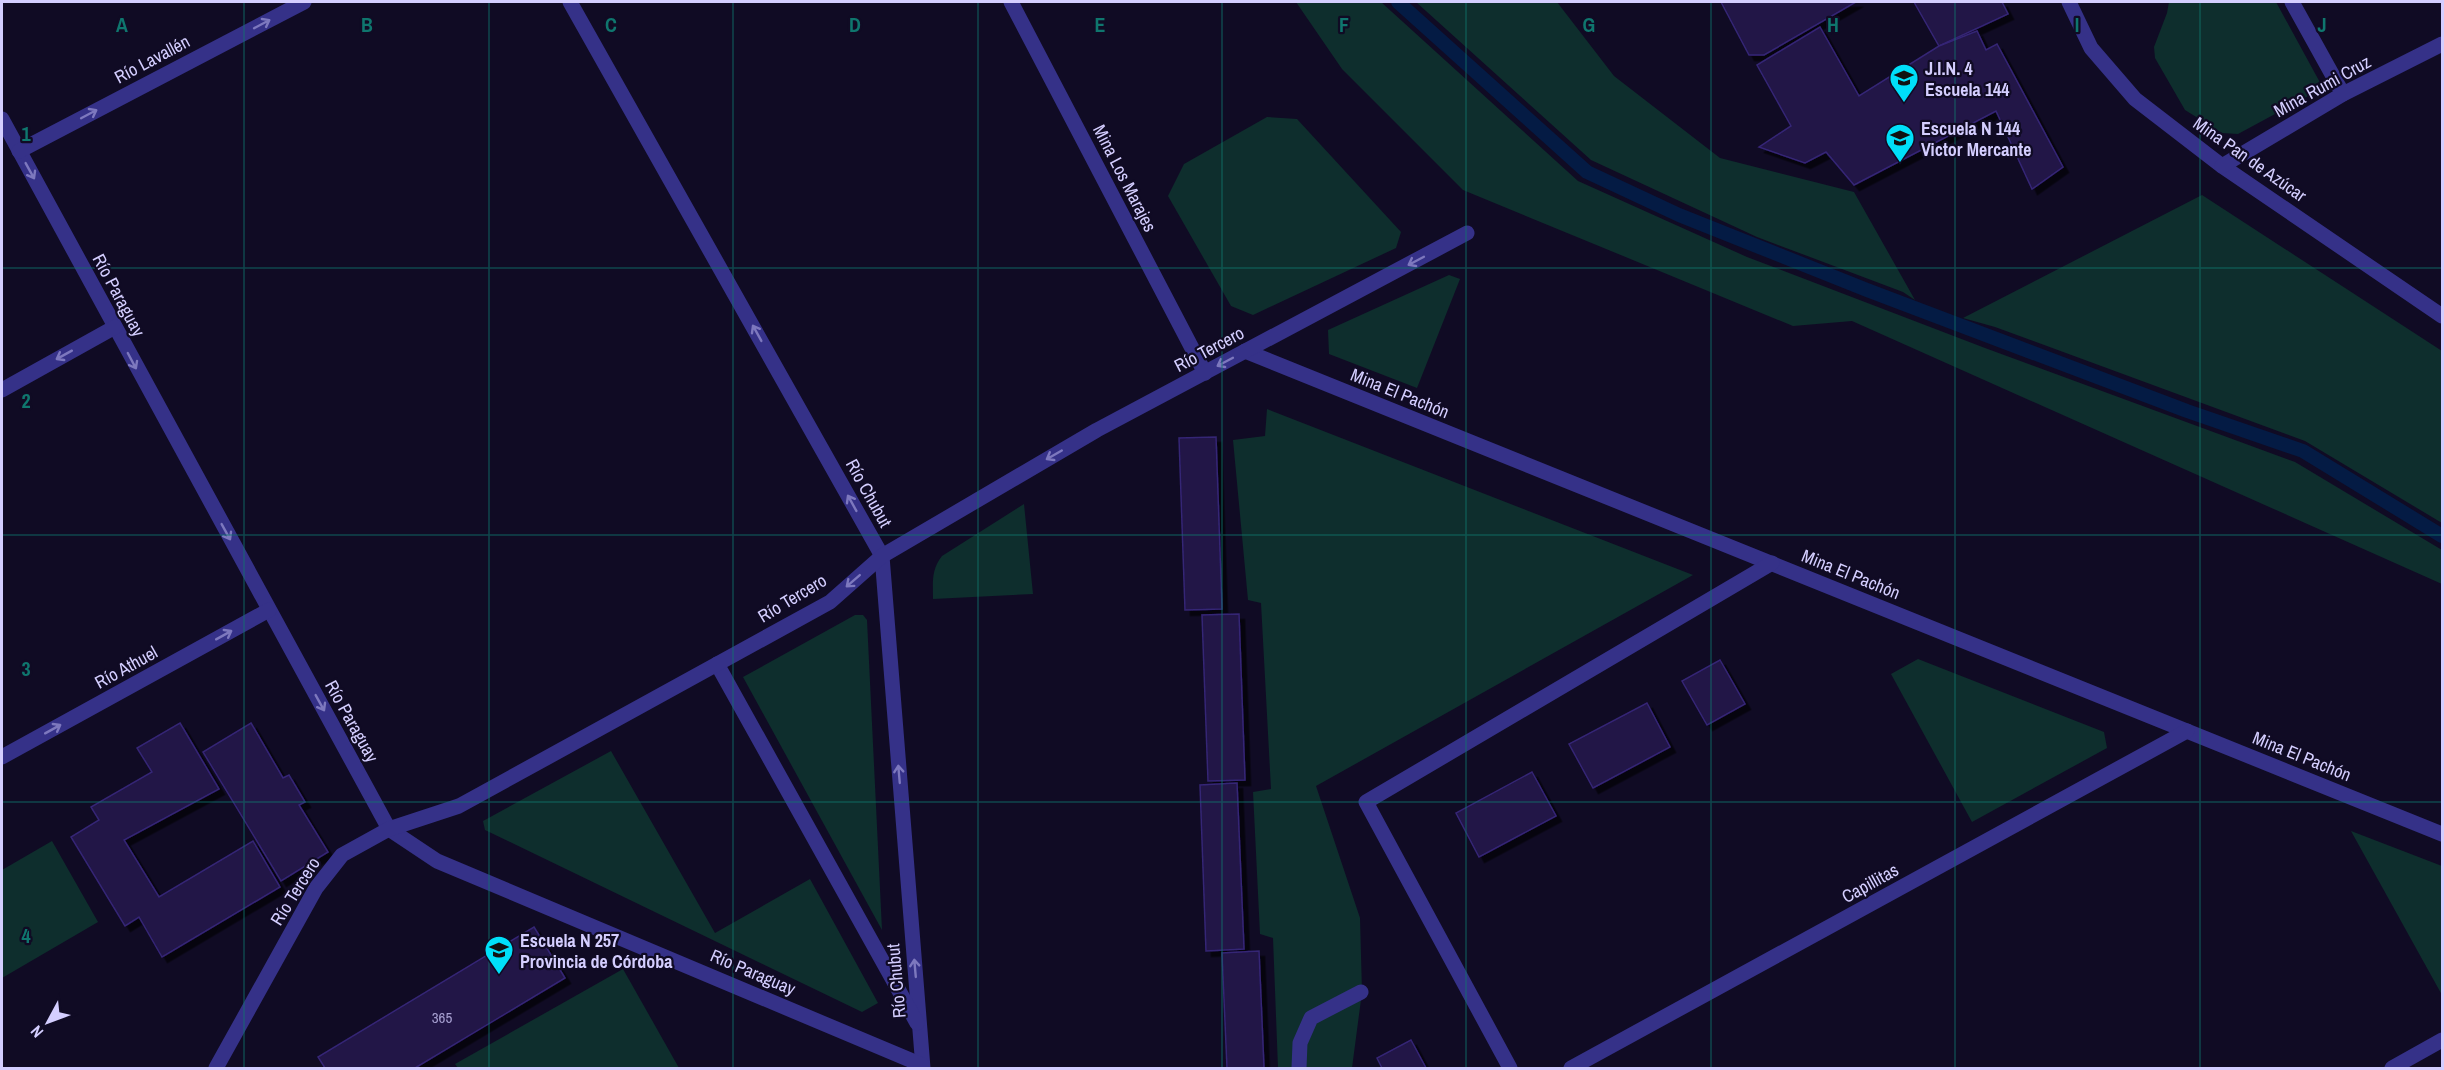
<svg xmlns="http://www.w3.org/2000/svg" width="2444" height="1070" font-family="'Archivo Narrow',sans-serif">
  <defs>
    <filter id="shadow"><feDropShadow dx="5.5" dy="5.5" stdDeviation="0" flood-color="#0009"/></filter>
  </defs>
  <rect width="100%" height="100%" fill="#100b24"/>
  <g fill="#0e2e2d">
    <path d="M1296,2H1381L1578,181L1747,257L1985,348L2295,462L2442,550V584L1852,321L1793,326L1463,190L1342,69Z"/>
    <path d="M1416,2H1557L1614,76L1720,158L1854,192L1915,300L1903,292L1757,237L1591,160Z"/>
    <path d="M2169,2H2276L2323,88L2238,134L2222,133L2185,110L2155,58L2154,47L2167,13Z"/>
    <path d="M1267,117L1297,119L1401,232L1396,248L1253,315L1231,306L1168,196L1184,164Z"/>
    <path d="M2202,195L2442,351V523L2305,441L1995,327L1963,318Z"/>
    <path d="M1449,275L1460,279L1417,388L1329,354L1328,330Z"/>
    <path d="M1267,409L1693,575L1316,786L1360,918L1362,992L1352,1068H1278L1273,938L1260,934L1253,792L1271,789L1261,603L1248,600L1233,440L1265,436Z"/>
    <path d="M1024,504L1033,594L933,599C933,582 931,570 942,556Z"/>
    <path d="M855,615H863L867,620L882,930L743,677Z"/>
    <path d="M1918,659L2104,732L2107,748L1972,822L1891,674Z"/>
    <path d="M611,751L715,933L810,879L878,1003L862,1012L485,830L483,821Z"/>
    <path d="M2351,831L2442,866V995Z"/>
    <path d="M52,841L98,922L2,978V870Z"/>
    <path d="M623,969L679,1068H458L455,1064Z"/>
  </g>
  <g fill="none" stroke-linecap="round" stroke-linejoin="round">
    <path stroke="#041b44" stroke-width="14" d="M1398,2L1587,172L1679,215L1867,290L2187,411L2303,451L2442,536"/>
  </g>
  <g fill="#201547" stroke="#352575" stroke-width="1.5" filter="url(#shadow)">
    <path d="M1721,2H1856L1764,55H1749Z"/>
    <path d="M1914,2H2002L2008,14L1939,46Z"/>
    <path d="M1820,27L1859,96L1939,46L1977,31L1986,50L1997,44L2063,167L2032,189L1996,111L1854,185L1826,152L1805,163L1759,147L1791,126L1757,65Z"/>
    <path d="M1216,437L1222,609L1185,610L1179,438Z"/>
    <path d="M1239,614L1245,780L1208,781L1202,615Z"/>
    <path d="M1720,660L1745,704L1707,725L1682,681Z"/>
    <path d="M1647,703L1670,747L1593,788L1569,744Z"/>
    <path d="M180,723L219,789L124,840L159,897L253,841L280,887L162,957L139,917L125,926L71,837L99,820L91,807L152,772L137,748Z"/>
    <path d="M251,723L283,778L289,775L305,802L299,805L328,852L281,881L203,752Z"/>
    <path d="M1532,772L1556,816L1479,857L1456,813Z"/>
    <path d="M1237,783L1244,949L1206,951L1200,785Z"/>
    <path d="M534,927L565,978L415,1068H325L318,1057Z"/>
    <path d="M1259,951L1264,1068H1227L1222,953Z"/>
    <path d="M1411,1040L1426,1068H1382L1377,1058Z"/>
  </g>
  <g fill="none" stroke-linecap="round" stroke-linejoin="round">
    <g stroke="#353188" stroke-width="15">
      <path d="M570,2L882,556L923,1068"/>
      <path d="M1011,2L1205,373"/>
      <path d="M2069,2L2091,48L2135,99L2222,166L2442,316"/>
      <path d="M2292,2L2343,94"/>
      <path d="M2,119L389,829L437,861L922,1065"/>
      <path d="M19,151L304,2"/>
      <path d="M2222,166L2343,94L2442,44"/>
      <path d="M1245,351L2442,834"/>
      <path d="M2,390L115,327"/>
      <path d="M717,664L917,1023"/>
      <path d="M2,757L269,610"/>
      <path d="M216,1068L316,888L342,855L389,829L459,806L830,602L882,556L1097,430L1467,233"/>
      <path d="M1299,1068L1300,1043L1311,1018L1361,992"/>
      <path d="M1510,1068L1366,802L1772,563"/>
      <path d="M1571,1068L2187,731"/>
      <path d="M2392,1068L2442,1040"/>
    </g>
  </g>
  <defs><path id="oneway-shaft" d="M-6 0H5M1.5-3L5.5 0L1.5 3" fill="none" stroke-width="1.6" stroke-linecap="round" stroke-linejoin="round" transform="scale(1.5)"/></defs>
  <g stroke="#7d78be">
    <use href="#oneway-shaft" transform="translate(262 24) rotate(-28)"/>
    <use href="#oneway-shaft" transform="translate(89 114) rotate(-28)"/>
    <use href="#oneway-shaft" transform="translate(30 171) rotate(61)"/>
    <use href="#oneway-shaft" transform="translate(1416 261) rotate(152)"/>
    <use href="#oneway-shaft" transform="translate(757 333) rotate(-119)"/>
    <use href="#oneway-shaft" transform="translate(64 355) rotate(151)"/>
    <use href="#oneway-shaft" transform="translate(132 361) rotate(62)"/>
    <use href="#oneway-shaft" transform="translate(1225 362) rotate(152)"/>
    <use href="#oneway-shaft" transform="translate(1054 455) rotate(150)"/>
    <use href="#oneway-shaft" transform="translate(852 503) rotate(-119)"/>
    <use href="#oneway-shaft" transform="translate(226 532) rotate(61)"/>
    <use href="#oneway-shaft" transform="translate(853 581) rotate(139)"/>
    <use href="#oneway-shaft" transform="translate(224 635) rotate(-29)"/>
    <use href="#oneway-shaft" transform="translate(320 703) rotate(61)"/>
    <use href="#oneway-shaft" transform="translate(53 729) rotate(-29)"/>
    <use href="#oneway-shaft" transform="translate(899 774) rotate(-95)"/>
    <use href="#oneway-shaft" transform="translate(915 968) rotate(-95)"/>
  </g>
  <path fill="none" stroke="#0f766e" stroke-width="1.5" stroke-opacity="0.55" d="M244,2V1068M489,2V1068M733,2V1068M978,2V1068M1222,2V1068M1466,2V1068M1711,2V1068M1955,2V1068M2200,2V1068M2,268H2442M2,535H2442M2,802H2442"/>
  <defs>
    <g id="school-pin" transform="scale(1.5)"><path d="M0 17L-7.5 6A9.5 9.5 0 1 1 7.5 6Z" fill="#00dff9" stroke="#100b24"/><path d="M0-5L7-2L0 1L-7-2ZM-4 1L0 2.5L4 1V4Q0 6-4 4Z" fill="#111"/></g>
  </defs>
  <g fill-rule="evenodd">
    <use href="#school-pin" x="1904" y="78"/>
    <use href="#school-pin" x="1900" y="138"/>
    <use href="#school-pin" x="499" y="950"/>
  </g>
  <g text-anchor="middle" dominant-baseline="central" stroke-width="4.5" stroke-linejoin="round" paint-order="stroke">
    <g font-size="15" fill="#a7a0d1">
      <text x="442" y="1017">365</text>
    </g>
    <g font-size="18" fill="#d4ceff" stroke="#100b24">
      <text transform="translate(152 59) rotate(-28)">Río Lavallén</text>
      <text transform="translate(2322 86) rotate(-29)">Mina Rumi Cruz</text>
      <text transform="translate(2250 159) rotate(35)">Mina Pan de Azúcar</text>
      <text transform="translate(1125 178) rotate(63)">Mina Los Marajes</text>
      <text transform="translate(119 295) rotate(62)">Río Paraguay</text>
      <text transform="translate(1209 349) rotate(-28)">Río Tercero</text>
      <text transform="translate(1400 393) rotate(22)">Mina El Pachón</text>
      <text transform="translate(869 493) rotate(61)">Río Chubut</text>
      <text transform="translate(1851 574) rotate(22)">Mina El Pachón</text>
      <text transform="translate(792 598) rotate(-31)">Río Tercero</text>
      <text transform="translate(126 667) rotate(-29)">Río Athuel</text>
      <text transform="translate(352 721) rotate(61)">Río Paraguay</text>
      <text transform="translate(2302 756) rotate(22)">Mina El Pachón</text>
      <text transform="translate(1870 883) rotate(-29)">Capillitas</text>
      <text transform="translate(295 891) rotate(-58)">Río Tercero</text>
      <text transform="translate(753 972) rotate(23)">Río Paraguay</text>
      <text transform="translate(896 981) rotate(-95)">Río Chubut</text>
    </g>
    <g font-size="18" font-weight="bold" fill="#d4ceff" stroke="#100b24" text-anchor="start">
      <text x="1925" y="68">J.I.N. 4<tspan x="1925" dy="21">Escuela 144</tspan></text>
      <text x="1921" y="128">Escuela N 144<tspan x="1921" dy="21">Victor Mercante</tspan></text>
      <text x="520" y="940">Escuela N 257<tspan x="520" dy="21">Provincia de Córdoba</tspan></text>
    </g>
  </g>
  <g font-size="20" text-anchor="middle" font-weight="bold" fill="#0f766e" stroke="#100b24" stroke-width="4.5" stroke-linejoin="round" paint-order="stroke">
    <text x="122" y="32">A</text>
    <text x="367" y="32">B</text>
    <text x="611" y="32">C</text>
    <text x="855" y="32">D</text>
    <text x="1100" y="32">E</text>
    <text x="1344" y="32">F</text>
    <text x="1589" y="32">G</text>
    <text x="1833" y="32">H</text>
    <text x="2077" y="32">I</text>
    <text x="2322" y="32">J</text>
    <text x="26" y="141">1</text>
    <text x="26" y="408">2</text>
    <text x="26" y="676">3</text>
    <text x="26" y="943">4</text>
  </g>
  <rect width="2444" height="1070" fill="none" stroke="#d4ceff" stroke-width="6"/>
  <g transform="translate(48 1022) rotate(229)" stroke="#100b24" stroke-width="4.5" paint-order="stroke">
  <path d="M0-4.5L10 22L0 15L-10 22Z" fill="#d4ceff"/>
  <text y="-9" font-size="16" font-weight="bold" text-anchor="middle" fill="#d4ceff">N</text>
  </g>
</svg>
